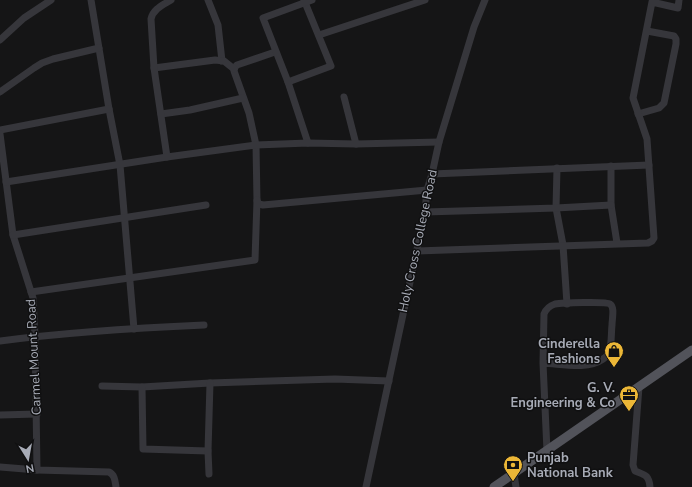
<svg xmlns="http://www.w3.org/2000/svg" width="692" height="487" font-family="'Nunito Sans',sans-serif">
  <rect width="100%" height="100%" fill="#151516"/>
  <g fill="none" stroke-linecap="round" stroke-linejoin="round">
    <g stroke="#36363b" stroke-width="7">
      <path d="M91,0L109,109L120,165L134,329"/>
      <path d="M208,0L218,25L222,61"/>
      <path d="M319,35L425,0"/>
      <path d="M0,40L24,18L51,0"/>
      <path d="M275,52L237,65L235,67L234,71L249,113L256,145L257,201L259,204L263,205L427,190"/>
      <path d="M154,68L215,60L224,61L234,69"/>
      <path d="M288,82L331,66L304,0"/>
      <path d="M0,92L34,68L42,63L53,59L99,48"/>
      <path d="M344,97L356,144"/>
      <path d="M161,114L190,110L243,98"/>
      <path d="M638,114L659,108L664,103L676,44V39L674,36L647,31"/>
      <path d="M0,130L109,109"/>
      <path d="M0,134L13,235L33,298L35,336L37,470L109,472C115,475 115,481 116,487"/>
      <path d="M308,143L288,82L263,18L312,0"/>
      <path d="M167,157L154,68L151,19C153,9 163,5 171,0"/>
      <path d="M611,166V205L617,243"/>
      <path d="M557,168L556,208L563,245L567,304"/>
      <path d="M432,174L649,165"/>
      <path d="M6,182L167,157L256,145L308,143L356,144L439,142"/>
      <path d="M425,212L556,208L611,205"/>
      <path d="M13,235L206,205"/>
      <path d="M417,251L648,243L652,241L654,238L647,139L633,98L652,2L678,8L679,0"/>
      <path d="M31,292L255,260L257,200"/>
      <path d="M0,341C68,332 136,328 204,325"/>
      <path d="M543,363C563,364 587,370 603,359C606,357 609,355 609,352C612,344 611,333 612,325C612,319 615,307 610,304C606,301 561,303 555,304C549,306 546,309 544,314L543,363L547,451"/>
      <path d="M102,386L142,387L210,383L335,379L389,381"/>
      <path d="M142,387L143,449L208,451"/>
      <path d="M639,387L633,465L635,471C645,475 649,475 650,487"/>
      <path d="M0,415L37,414"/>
      <path d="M0,467L37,470"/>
      <path d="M209,474L208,451L210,383"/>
      <path d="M514,474L516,487"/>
      <path d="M366,487L425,212L427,190L432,174L439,142L474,27L485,0"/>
    </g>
    <path stroke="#52535a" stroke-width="9" d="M494,487L692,350"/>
  </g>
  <defs>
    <g id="shop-pin" transform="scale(1)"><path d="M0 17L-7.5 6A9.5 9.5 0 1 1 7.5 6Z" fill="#ecb737" stroke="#101011"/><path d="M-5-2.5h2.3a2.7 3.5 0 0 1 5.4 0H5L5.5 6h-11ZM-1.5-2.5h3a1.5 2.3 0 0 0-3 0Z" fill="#111"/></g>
    <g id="office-pin" transform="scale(1)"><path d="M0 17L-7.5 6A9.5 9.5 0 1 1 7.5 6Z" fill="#ecb737" stroke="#101011"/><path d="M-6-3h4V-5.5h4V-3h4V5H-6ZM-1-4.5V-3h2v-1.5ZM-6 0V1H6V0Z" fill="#111"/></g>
    <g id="bank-pin" transform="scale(1)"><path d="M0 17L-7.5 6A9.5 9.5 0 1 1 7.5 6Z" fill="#ecb737" stroke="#101011"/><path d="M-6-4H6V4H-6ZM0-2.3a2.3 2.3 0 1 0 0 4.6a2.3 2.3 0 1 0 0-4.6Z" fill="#111"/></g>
  </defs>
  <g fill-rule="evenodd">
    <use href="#shop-pin" x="614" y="351"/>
    <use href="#office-pin" x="629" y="395"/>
    <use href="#bank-pin" x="513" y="465"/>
  </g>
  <g text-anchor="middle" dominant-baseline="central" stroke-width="3" stroke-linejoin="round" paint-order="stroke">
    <g font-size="13" fill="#a7abb6" stroke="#101011">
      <text transform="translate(418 241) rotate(-78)">Holy Cross College Road</text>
      <text transform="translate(34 357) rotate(-93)">Carmel Mount Road</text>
    </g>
    <g font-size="13" font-weight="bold" fill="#a7abb6" stroke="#101011" text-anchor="end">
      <text x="600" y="344">Cinderella<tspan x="600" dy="15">Fashions</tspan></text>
      <text x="615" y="388">G. V.<tspan x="615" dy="15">Engineering &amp; Co</tspan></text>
      <text x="527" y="458" text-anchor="start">Punjab<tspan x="527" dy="15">National Bank</tspan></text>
    </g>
  </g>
  <g transform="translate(28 459) rotate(169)" stroke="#101011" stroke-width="3" paint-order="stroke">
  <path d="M0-3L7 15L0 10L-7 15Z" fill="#a7abb6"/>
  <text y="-6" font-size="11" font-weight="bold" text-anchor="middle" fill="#a7abb6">N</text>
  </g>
</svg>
